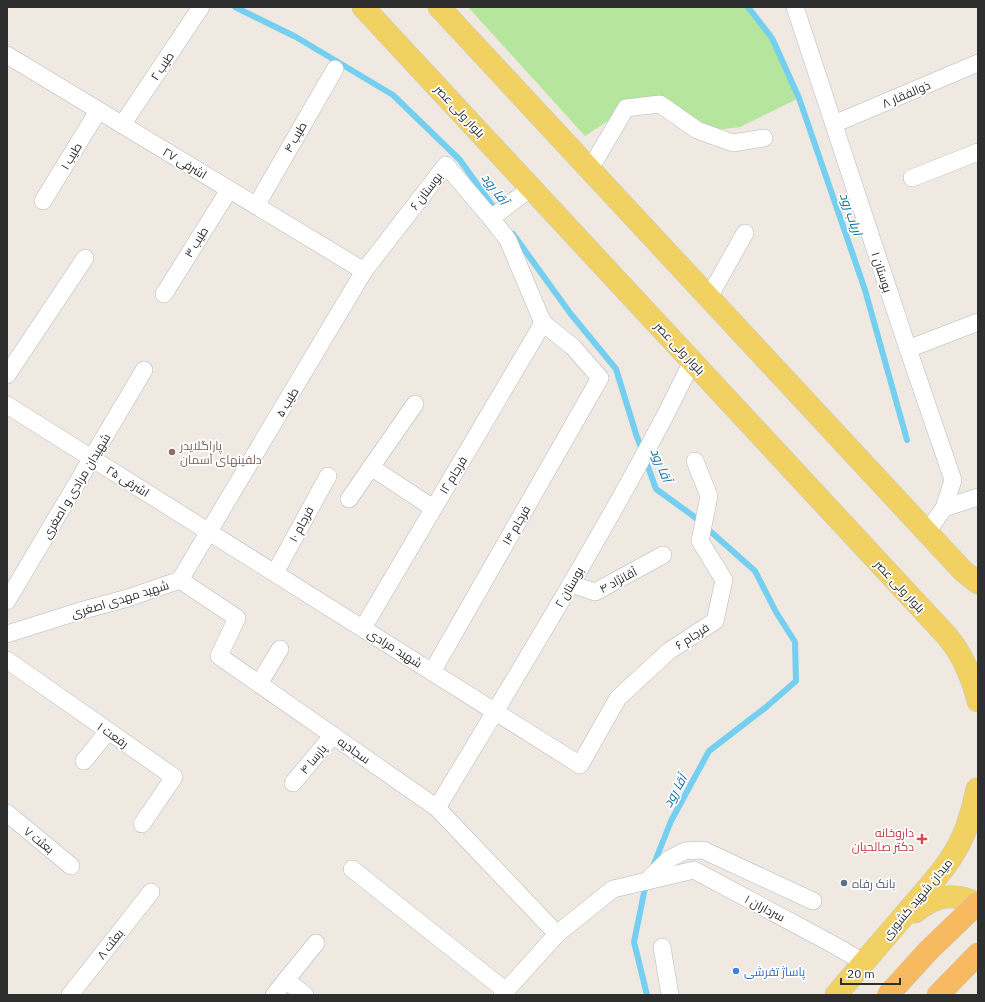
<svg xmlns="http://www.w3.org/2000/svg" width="985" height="1002" font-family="'IBM Plex Sans',Cairo,sans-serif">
  <rect width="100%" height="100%" fill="#efe9e1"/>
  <path fill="#b6e59e" d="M468,7H748L773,40L799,98L740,127L702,132L659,104L628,108L585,136Z"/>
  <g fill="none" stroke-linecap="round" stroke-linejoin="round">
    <g stroke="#75cff0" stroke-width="6">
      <path d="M235,7L296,37L393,95L460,160L497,212"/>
      <path d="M748,7L772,38L799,98L865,290L907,440"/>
      <path d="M513,234L570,313L616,369L636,434L656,489L692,515L755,571L776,612L795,642L796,681L765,708L709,751L671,821L652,869"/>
      <path d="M646,883L634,942L647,995"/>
    </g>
    <g stroke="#b4b7c1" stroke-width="18">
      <g id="minor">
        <path d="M795,7L908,349L953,480L944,508L927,532"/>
        <path d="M7,55L364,271"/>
        <path d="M834,124L978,63"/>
        <path d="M122,125L201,7"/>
        <path d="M590,169L626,108L660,104L697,130L733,143L764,138"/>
        <path d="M912,178L978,152"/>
        <path d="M43,201L98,111"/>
        <path d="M256,206L335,69"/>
        <path d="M491,218L531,188"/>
        <path d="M164,294L229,190"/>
        <path d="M709,297L745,233"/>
        <path d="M908,349L978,322"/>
        <path d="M7,375L85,258"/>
        <path d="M7,405L580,765L618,698L669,651L715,621L724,580L700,541L709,496L695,461"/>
        <path d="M371,467L433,508"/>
        <path d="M349,499L415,404"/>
        <path d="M944,508L978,497"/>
        <path d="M275,573L328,476"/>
        <path d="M180,580L237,618L219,656L437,808L557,934"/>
        <path d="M571,584L595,592L663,555"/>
        <path d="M7,601L144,370"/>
        <path d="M363,628L543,323"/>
        <path d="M7,634L80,611L128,598L180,580L364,271L446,165L491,218L508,240L543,323L573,347L600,378L432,672"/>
        <path d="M7,660L174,777L142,824"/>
        <path d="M259,684L280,649"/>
        <path d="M84,761L108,731"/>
        <path d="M293,783L333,735"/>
        <path d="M437,808C512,683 589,558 658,429C670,407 681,384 692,361"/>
        <path d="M7,813L71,866"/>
        <path d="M352,869L506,991"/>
        <path d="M647,881L669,859L685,851L703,850L813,901"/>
        <path d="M662,947L670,995"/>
        <path d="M286,980L305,995"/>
        <path d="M70,995L151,892"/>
        <path d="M274,995L316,943"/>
        <path d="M502,995L557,934L613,889L694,870L834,945L863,962"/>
      </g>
    </g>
    <g stroke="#c9c9c9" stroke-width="23">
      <g id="primary">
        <path d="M363,7L947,636C963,655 972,677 978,701"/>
        <path d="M439,7L963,571L978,583"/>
        <path d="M915,912C936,895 954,892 978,904"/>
        <path d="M836,995L847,982C869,956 891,931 913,905C932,883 951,863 963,836C970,821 973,806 977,789"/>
      </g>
    </g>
    <g stroke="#c9c9c9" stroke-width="23">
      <path id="trunk" d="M938,995L978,954"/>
    </g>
    <use href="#minor" stroke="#fff" stroke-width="17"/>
    <use href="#primary" stroke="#f2d163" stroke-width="22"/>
    <use href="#trunk" stroke="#f8ba60" stroke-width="22"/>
    <g stroke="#c9c9c9" stroke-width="23" stroke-linecap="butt">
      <path id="trunk-bridge" d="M888,995L929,950L978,903"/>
    </g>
    <use href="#trunk-bridge" stroke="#f8ba60" stroke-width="22"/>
  </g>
  <circle fill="#8d6e63" stroke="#fff" stroke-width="1.5" cx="172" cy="452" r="4"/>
  <path fill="#e0444e" stroke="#fff" stroke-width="1.5" d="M920 833h4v4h4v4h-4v4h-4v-4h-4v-4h4z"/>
  <circle fill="#5c6f8a" stroke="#fff" stroke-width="1.5" cx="844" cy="883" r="4"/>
  <circle fill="#3f7fe0" stroke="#fff" stroke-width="1.5" cx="736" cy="971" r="4"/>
  <g text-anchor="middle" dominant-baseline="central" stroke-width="3.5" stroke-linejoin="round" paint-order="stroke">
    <g font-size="12" fill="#2e2e2e" stroke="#fff">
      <text transform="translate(162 66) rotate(-56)">طیب ۲</text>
      <text transform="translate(906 94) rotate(-23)">ذوالفقار ۸</text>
      <text transform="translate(460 111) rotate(47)">بلوار ولی عصر</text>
      <text transform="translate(295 137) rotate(-60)">طیب ۴</text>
      <text transform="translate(71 156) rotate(-59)">طیب ۱</text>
      <text transform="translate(185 163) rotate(31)">اشرفی ۲۷</text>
      <text transform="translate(426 191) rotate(-52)">بوستان ۶</text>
      <text transform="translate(196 242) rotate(-58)">طیب ۳</text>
      <text transform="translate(882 272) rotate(72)">بوستان ۱</text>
      <text transform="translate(680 348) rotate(47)">بلوار ولی عصر</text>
      <text transform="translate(287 402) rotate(-59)">طیب ۵</text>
      <text transform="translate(453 475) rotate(-59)">فرجام ۱۲</text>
      <text transform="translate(128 481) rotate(32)">اشرفی ۲۵</text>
      <text transform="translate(76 486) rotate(-59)">شهیدان مرادی و اصغری</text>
      <text transform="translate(301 524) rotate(-62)">فرجام ۱۰</text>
      <text transform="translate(516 525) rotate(-60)">فرجام ۱۴</text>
      <text transform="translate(618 580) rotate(-28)">آقانژاد ۴</text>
      <text transform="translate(900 586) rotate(47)">بلوار ولی عصر</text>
      <text transform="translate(569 587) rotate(-60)">بوستان ۲</text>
      <text transform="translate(120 599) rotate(-17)">شهید مهدی اصغری</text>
      <text transform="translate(692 636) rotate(-33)">فرجام ۶</text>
      <text transform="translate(395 648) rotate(32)">شهید مرادی</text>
      <text transform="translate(113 735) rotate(35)">رفعت ۱</text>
      <text transform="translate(354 750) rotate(35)">سجادیه</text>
      <text transform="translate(313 759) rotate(-50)">پارسا ۴</text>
      <text transform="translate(39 840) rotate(39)">بعثت ۷</text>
      <text transform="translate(917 899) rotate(-50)">میدان شهید کشوری</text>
      <text transform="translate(765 908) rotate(28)">سرداران ۱</text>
      <text transform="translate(110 944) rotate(-52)">بعثت ۸</text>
    </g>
    <g font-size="12" fill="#785e54" stroke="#fff" text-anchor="start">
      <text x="180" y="445">پاراگلایدر<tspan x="180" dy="14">دلفینهای آسمان</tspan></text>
    </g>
    <g font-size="12" fill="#be3a42" stroke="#fff" text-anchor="end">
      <text x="914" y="832">داروخانه<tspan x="914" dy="14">دکتر صالحیان</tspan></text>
    </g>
    <g font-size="12" fill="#4e5e75" stroke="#fff" text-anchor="start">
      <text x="852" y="883">بانک رفاه</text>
    </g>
    <g font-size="12" fill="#366cbe" stroke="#fff" text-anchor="start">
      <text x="744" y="971">پاساژ تفرشی</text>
    </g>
    <g font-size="13" font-style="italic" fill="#0d6fa3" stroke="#fff">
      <text transform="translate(495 189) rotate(54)">آقا رود</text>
      <text transform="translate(851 214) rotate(71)">ارباب رود</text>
      <text transform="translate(661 465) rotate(68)">آقا رود</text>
      <text transform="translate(675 791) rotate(-61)">آقا رود</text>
    </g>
  </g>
  <rect width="985" height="1002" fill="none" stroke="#2e2e2e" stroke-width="16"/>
  <path d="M841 978v6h59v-6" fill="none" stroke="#2e2e2e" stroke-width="2"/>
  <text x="847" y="978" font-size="12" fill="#2e2e2e" stroke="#ffffff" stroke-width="3" paint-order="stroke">20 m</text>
</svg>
